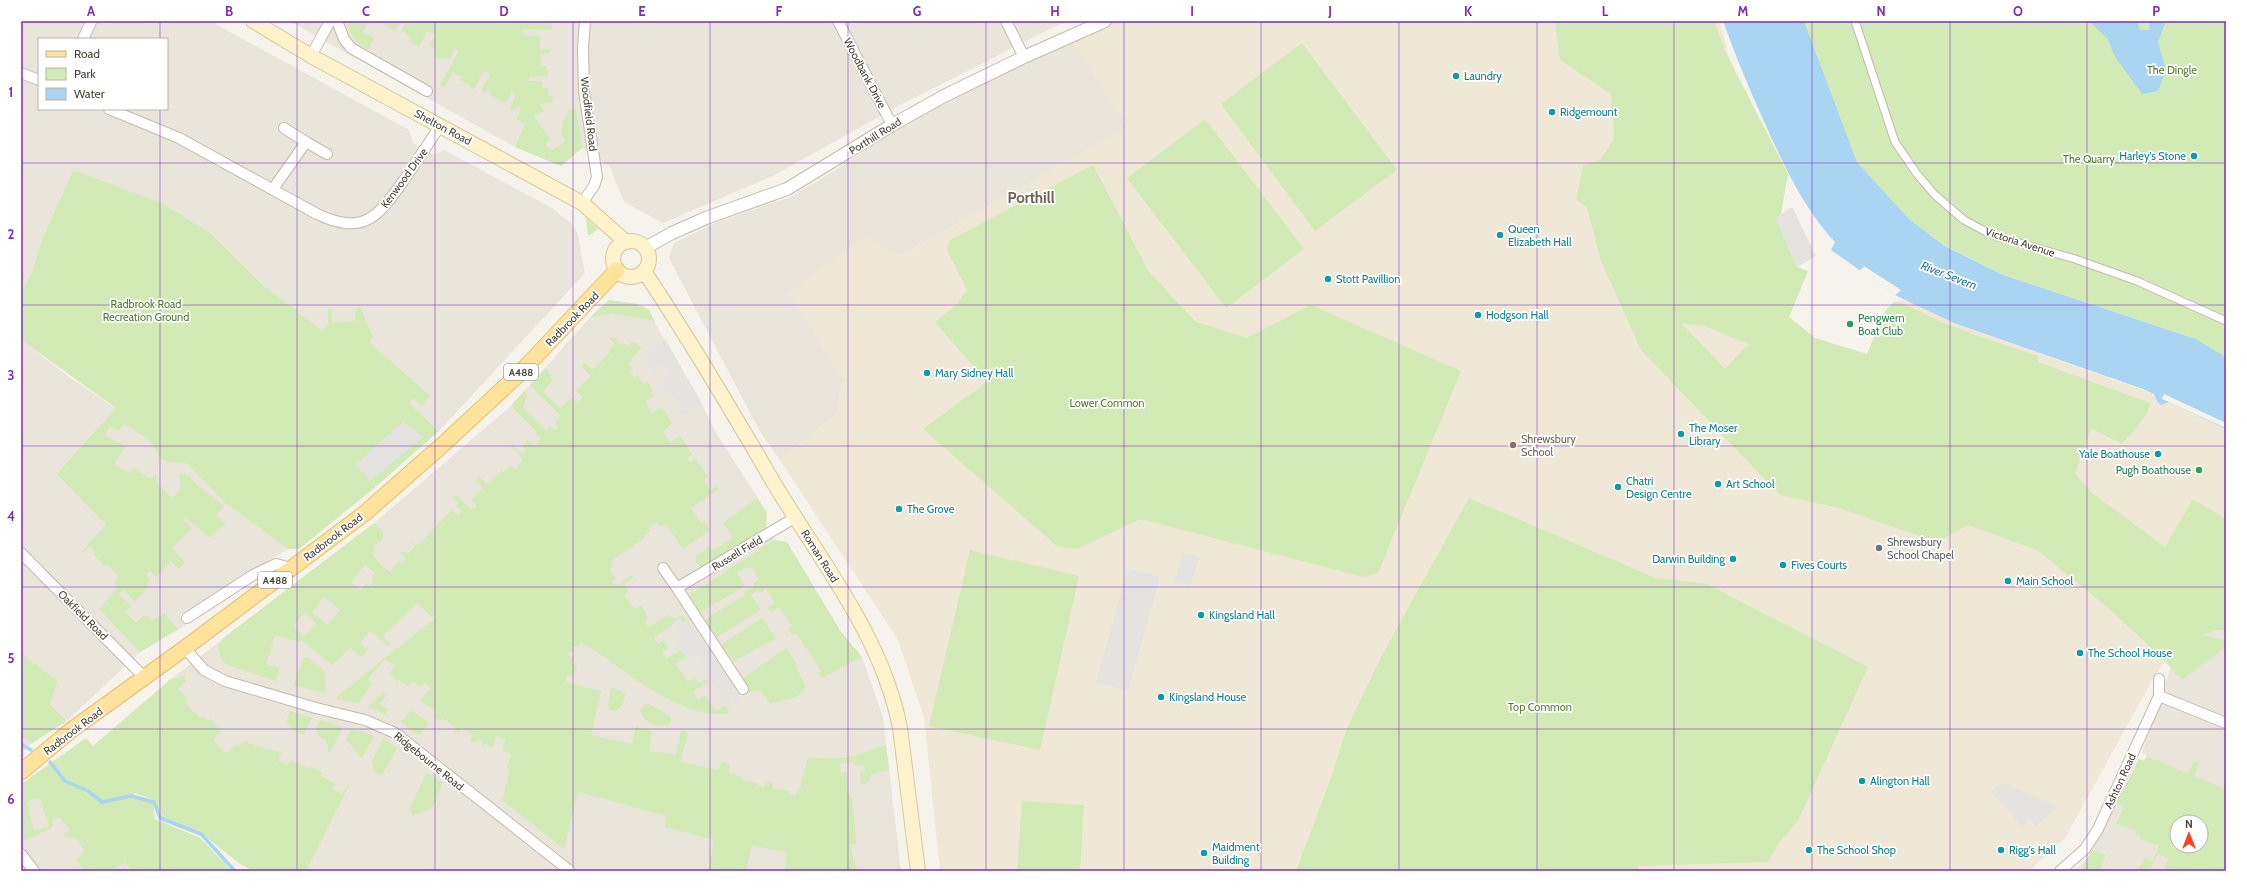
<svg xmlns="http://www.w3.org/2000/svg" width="2247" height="892" font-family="Cabin,sans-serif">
  <rect width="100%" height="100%" fill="#f6f3ec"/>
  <g fill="#eae5da" fill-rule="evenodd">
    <path d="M21,21H210L409,130L413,143L434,155L444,150L552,208L573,225L578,235L585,273L439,431L358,358L264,286L209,232L162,203L73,170L41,242L32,272L21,292ZM39,39H167V109H39Z"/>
    <path d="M289,21H1066L898,106L773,176L663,223L624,202L610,167L582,148L561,166L515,147Z"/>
    <path d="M1073,41L1128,127L900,256L789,292L843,380L836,414L780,460L759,430L669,258L674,243L717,222L788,198L818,181L893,132L949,101L1023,62Z"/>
    <path d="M609,300L637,304L649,310L659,330L702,404L715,431L767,513L766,530L774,540L787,542L841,632L862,657L883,717L901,871H253L239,863L199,831L161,817L154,800L135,793L93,746L171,679L374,523L511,406L593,314Z"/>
    <path d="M21,340L69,377L162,439L224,502L288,549L180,615L186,625L140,652L67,721L50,704L58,681L21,653Z"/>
    <path d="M2216,630H2226V871H2075L2087,859L2139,759L2144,761L2147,756L2142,753L2179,642ZM2177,822H2201V846H2177Z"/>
    <path d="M21,736L32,743L21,754Z"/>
    <path d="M21,784L153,803L155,819L200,838L232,871H21Z"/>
  </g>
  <path fill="#efe8d6" d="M1117,21H1720L1748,139L1776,217L1797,267L1808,271L1789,317L1815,338L1867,354L1885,311L1894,302L1906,299L1954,323L2154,394L2226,429V630H2216L2179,642L2154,677L2065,838L2029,871H940L924,717L898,640L780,460L836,414L843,381L789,292L864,236L901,256L1127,127L1073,41Z"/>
  <g fill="#d2eab5" fill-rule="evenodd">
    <path d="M347,21H369L363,32L374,38L368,50C356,43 349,35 347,21Z"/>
    <path d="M379,21H401L395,31Z"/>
    <path d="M406,21H549V25H552V30L523,29V35L540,36V49H550V53L540,54L541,66H547L548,76L529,77V81H542V88H548V95H553V102L539,104L544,110L534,117L551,140L546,143L547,147L552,150L566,141L561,134L563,120L570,109L576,108L582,148L561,166L515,147L525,124L517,120L521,108L517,107L515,111L510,109L516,94L512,92L506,103L489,95L491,91L488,89L485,93L481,91L490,74L484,71L473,90L470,89L471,86L460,80L462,77L453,72L444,88L440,85L459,51L455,49L449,59L443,57L441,59L433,55L435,49L429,46L435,35L427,30L419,47L409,41L411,36L401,31Z"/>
    <path d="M1555,21H1714L1725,51L1788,174L1781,214L1776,218L1797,267L1808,271L1789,317L1815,338L1867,354L1885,311L1894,302L1902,303L1941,322L1978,336L2038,356V362L2150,403C2148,419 2132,431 2122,444L2091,428L2075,474L2092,493L2165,547L2193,499L2226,519V630H2216L2202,635L2226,640V647L2182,680L2162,658L2106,606L2037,550L1968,525L1937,542L1839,508L1780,495L1641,350L1601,261L1587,207L1576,200L1583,166L1601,159L1614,139L1611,94L1560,60ZM1681,323L1704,326L1751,345L1743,349L1725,369Z"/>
    <path d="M1804,21H2226V357L2196,339L2003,275L1946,246L1909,219L1857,162Z"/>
    <path d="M1302,43L1397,170L1315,231L1221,104Z"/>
    <path d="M1205,119L1304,249L1226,308L1127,178Z"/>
    <path d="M1093,165L1149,272L1196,322L1247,338L1311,305L1461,371L1378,573L1363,577L1141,519L1077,549L1058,547L923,429L987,382L935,322L956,305L967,290L947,250L950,240Z"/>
    <path d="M73,170L162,203L209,232L264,286L322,330L328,324V309L331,310L332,323L355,321V312H357V308L360,307L373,337L369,342L430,396L422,406L414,398L409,403L439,431L373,489L299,549H288L224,502L186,463C147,462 167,454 145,437C139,432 131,428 124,424L119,431L110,426L105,435L125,446L114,464L130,473L134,468L151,479L156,473L157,483L172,498L181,489L179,473L189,475L195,483L224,506L216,515L226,523L210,538L186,518L183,520L192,528L172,548L185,562L179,569L171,561L157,577L150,571L146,575L150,579L147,582L149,585L135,602L124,590L119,594L131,606L125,612L136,623L145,614L151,620L165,614L178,629L140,652L99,609L118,587L114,583L119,577L107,564L101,568L103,564L93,554L95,551L90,546L83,553L82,551L106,525L57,474L116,408L21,340V292L32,272L41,242Z"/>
    <path d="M586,218L598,229L590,235H588Z"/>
    <path d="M609,300L637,304L649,310L654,321L611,313L590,318Z"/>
    <path d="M608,337L618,338L617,343L630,345V342L637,343V346L642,347L628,363L633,369L630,373L634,377L637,375L644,384L647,382L653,390L651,392L654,395L645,402L652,413L662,407L672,423L663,432L670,443L680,436L692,454L687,458L690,463L696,459L708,477L703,480L710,490L717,486L719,489L691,508L701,523L704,522L710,530L683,549L666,525L659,526L657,522L648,528L650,532L644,536L645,538L611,561L614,565L609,569L616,578L612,580L613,583L618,585L632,574L634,577L624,584L629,591L624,595L634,609L641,605L648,618L645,622L647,625L650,626L667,615L676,619L682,615L687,620L683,622L680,619L673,622L674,624L654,637L658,644L664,640L669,648L662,653L666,659L681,650L686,657L676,664L688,682L695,678L698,683L705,680L708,682L693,692L698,700L705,696L716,711L725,705L731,713C686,722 628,674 593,649L580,643L579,646H574L573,652L569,653L568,656L573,658L572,664L577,665L574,676L567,675L566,682L601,691L591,735L632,744L636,726L652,731L649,749L650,752L654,753L657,751L676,755L681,730L688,732L680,762L719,770L721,762L730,764L729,773L742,776L741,780L758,783V786L764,787L766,781L773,783L772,788L790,791L789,795L795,796L799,789H800L808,757C844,761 853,757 886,745L889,770L873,774L866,784H861L860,772L865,771L864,765L853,766V762L840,764L841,772H846L848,793L853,802L856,844L850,845L857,871H784L787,853L752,845L746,871H708L714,840L665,827L667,816L578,792L564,849L502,800L510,770L507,769L511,754L502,751L505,739L496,736L493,747L484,744L482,749V741L479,739L474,743L470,740L473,735L462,728L459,732H454L456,728L442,718L439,722L433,717L437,712L420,700L431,688L424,682L420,687L412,681L408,686L399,680L397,682L389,673L395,666L385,659L368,679L372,683L358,704L337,699V696L434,619L417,603L383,636L391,644L388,646L370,631L360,643L368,650L361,657L350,648L332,665L301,640L300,642L275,635L266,664L279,668L276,681L228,665L221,659L218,646L222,639L374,523L383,531V539L375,545L373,554L378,562L390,572L399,561L402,564L406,559L401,553L403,550L408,554L415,547L410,540L417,546L452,510L458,515L462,511L456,506L458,503L452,497L456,494L470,509H475L476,505L471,500L483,488L475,480L479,476L487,484L502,470L504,472L510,466L516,469L523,459L511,446L513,445L522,454L526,450L522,446L528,440L534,446L541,439L535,433L536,431L511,406L524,391L527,396L523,407L546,431L550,427L556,430L558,426L555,422L561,416L530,385L546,368L553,380L543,392L560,408L571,398L577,403L583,397L576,390L591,376L581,366L584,362L593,370L610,352L608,350L615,344ZM365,565L375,573L372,577L374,580L369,586L366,584L361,590L351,582ZM324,597L340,610L328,625L312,612ZM305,612L316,623L304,636L293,626Z"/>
    <path d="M757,498L767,513L766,530L702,569L695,561L696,555L709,547L712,551L733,538L723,523Z"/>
    <path d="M1469,498L1656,578L1707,584L1868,667L1798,821L1780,841L1768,862L1638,866V871H1296L1331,778L1347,728L1381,657Z"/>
    <path d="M774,540L787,542L841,632L862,657L822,678L819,673L821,671L796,633L792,635L788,629L792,626L779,607L771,612L767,608L775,603L766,589L760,593L758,590L751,595L761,610L715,638L704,620L745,595L744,592L754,586L753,583L759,579L752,568L746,567L737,573L745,586L699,613L690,599L691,594Z"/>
    <path d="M970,550L1079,576L1040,750L929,726Z"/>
    <path d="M762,618L776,638L734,661L723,647V643Z"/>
    <path d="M786,648L797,665L795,666L806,687L797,697L770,704L761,690L749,692L742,679Z"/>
    <path d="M21,653L58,681L50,704L67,721L32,743L21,736Z"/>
    <path d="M304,658H309L324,671L326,692L323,693L293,685Z"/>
    <path d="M184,676L186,681L178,689L188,699L185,703L200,718L203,716L208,721L210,718L221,730L213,739L225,754L236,745L239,746L245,741L258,747L282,752L278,761L288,765L291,760L309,769L310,766L322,772L320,776L335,783L332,789L342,794L347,785L349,786L306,871H253L239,863L199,831L161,817L154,800L135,793L133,798L153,803L155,819L200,838L232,871H131L126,862L110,871H86L76,861L84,851L77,839L63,836L70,830L59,817L53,818V827L24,841L21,837V784L86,738L93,746L171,679ZM40,798L49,827L34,831L27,801Z"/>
    <path d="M611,687L626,694L623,704L616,711H611L608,704Z"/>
    <path d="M383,692L387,695L379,704L387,709V715L368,707Z"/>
    <path d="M649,704L671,717V722C662,731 642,722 640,710L644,705Z"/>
    <path d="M410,710L429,723L419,736L401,722Z"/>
    <path d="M290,711L312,718L303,735L291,728L286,722Z"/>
    <path d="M320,720L343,727L329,754L326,740L319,737L316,730Z"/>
    <path d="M351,728L374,736L362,758L346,740Z"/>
    <path d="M383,739L397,748L382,775L374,772L372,761Z"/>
    <path d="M2147,756L2188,774L2194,761L2199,763L2194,776L2226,789V871H2164L2168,858L2158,854L2149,871H2138L2145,858L2153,862L2159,845L2140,839L2141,836L2135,834L2136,830L2116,824L2124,807L2117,803L2139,759L2144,761ZM2177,822H2201V846H2177Z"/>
    <path d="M427,772L442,783C434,806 437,809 412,815L410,808Z"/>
    <path d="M1022,801L1084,805L1080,871H1017Z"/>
    <path d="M2092,850L2106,855L2099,871H2081Z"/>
  </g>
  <g fill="#e5e3e0">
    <path d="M1792,207L1816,256L1797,267L1776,217Z"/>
    <path d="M665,339L702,404L683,416L679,411L682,409L670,392L667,393L660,384L671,375L662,364L654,370L644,360Z"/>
    <path d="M403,422L423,437L370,481L356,464Z"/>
    <path d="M1183,552L1199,557L1190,586L1174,581Z"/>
    <path d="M1128,568L1160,577L1128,691L1096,682Z"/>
    <path d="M680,618L683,622L687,620L743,699L735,704L732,701L724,706L719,698L723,694L720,688L717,690L711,680L708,682L705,680L708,678L695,652L686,657L674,641L681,637L673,622Z"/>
    <path d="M2002,782L2049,803L2057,808L2035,826L2030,820L2022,827L1991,791Z"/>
  </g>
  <g fill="#a9d4f2">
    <path d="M1723,21H1804L1857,162L1909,219L1945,246L2003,275L2196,339L2226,357V429L2169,402L2161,405L2158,403L2154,394L2143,389L1954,323L1895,295L1831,250L1835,242C1805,210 1785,168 1767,128C1751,93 1736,58 1723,21Z"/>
    <path d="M2089,21H2137L2140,30H2149L2150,21H2166L2158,42L2166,70L2158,91L2142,94L2114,55L2108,39Z"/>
  </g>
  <g fill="#f6f3ec">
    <path d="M1864,266L1901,290L1898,293L1895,295L1860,271Z"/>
    <path d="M2164,394L2226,423V428L2162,399Z"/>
  </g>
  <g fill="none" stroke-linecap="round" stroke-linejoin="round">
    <g stroke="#a9d4f2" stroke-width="3.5">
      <path d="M21,744L31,750"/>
      <path d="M50,762L65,781L88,791L102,802L131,796L154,802L160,818L201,834L235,871"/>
    </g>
    <g stroke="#c2bbae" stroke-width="9">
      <path id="pedestrian" d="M1855,21L1895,142L1917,174L1935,195L1964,220L1992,235L2075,259L2137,281L2226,321"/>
    </g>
    <g stroke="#c2bbae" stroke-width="12">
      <g id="minor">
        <path d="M337,21L344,39L351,48L427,91"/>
        <path d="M838,21L892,125"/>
        <path d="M1006,21L1024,57"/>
        <path d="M83,39L91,22"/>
        <path d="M311,56L330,21"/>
        <path d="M21,73L39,80"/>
        <path d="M109,109L179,138L317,214C364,236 378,217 404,180C416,162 428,144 440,126"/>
        <path d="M306,142L327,154"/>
        <path d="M273,189L306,142L284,128"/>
        <path d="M582,203L594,186L597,177L584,91L583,48L585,21"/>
        <path d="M21,553L145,678"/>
        <path d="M663,568L677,588"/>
        <path d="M187,618L253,575L276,564L291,568"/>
        <path d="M185,648L204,670L225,681L316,708L365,720L395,733L570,871"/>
        <path d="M743,689L677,588L796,517"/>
        <path d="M2159,696L2226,723"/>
        <path d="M21,854L34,871"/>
        <path d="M2060,871L2085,849L2098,829L2159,696V679"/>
      </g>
    </g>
    <g stroke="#c2bbae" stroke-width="14">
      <path id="tertiary" d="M645,248L672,233L706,218L787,189L892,125L944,96L1024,57L1105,21"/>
    </g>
    <g stroke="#d6c79b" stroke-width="16">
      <g id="secondary">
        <path d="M253,21L311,56L582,203L626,242"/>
        <circle cx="631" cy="259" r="18"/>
        <path d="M644,271C689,339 731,409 772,480C819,559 882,635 900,728L918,871"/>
      </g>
    </g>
    <g stroke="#e6c16a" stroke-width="17">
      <path id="primary" d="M21,772L70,731L185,648L365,513L439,448L519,374L617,270"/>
    </g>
    <use href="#pedestrian" stroke="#fff" stroke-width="7"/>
    <use href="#minor" stroke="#fff" stroke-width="10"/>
    <use href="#tertiary" stroke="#fff" stroke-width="12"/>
    <use href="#secondary" stroke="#fff3cd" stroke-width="14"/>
    <use href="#primary" stroke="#ffe39c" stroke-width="15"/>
  </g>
  <path fill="none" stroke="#7b2cbf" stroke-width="1" stroke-opacity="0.55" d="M160,21V39M297,21V871M435,21V871M573,21V871M710,21V871M848,21V871M986,21V871M1124,21V871M1261,21V871M1399,21V871M1537,21V871M1674,21V871M1812,21V871M1950,21V871M2087,21V871M160,109V871M21,163H2226M21,305H2226M21,446H2226M21,587H2226M21,729H2226"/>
  <g fill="#0f9aa8" stroke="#fff" stroke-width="1.5">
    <circle cx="1456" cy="76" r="4"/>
    <circle cx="1552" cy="112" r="4"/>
    <circle cx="2194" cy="156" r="4"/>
    <circle cx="1500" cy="235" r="4"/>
    <circle cx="1328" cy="279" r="4"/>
    <circle cx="1478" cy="315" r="4"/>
    <circle cx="927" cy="373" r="4"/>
    <circle cx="1681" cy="434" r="4"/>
    <circle cx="2158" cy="454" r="4"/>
    <circle cx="1718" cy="484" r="4"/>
    <circle cx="1618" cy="487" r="4"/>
    <circle cx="899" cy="509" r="4"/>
    <circle cx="1733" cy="559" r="4"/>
    <circle cx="1783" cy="565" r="4"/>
    <circle cx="2008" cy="581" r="4"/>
    <circle cx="1201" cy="615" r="4"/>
    <circle cx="2080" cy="653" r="4"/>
    <circle cx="1161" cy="697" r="4"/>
    <circle cx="1862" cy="781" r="4"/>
    <circle cx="1809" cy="850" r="4"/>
    <circle cx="2001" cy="850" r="4"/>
    <circle cx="1204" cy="853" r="4"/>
  </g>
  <g fill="#2e9e5b" stroke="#fff" stroke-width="1.5">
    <circle cx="1850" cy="324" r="4"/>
    <circle cx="2199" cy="470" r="4"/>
  </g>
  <circle fill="#8d6e63" stroke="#fff" stroke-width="1.5" cx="1513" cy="445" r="4"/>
  <circle fill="#6b7280" stroke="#fff" stroke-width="1.5" cx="1879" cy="548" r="4"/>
  <g text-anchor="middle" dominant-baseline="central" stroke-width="3.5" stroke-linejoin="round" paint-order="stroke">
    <g fill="#fff" stroke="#817c74" stroke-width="1">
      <rect x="504" y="364" width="34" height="16" rx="3"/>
      <rect x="258" y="572" width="34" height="16" rx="3"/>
    </g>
    <g font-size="10" font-weight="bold" fill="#4b4439">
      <text x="521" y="372">A488</text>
      <text x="275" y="580">A488</text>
    </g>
    <g font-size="11" fill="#4a7f2a" stroke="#fff">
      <text x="2172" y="70">The Dingle</text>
      <text x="2089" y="159">The Quarry</text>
      <text x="146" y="304">Radbrook Road<tspan x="146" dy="13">Recreation Ground</tspan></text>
      <text x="1107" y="403">Lower Common</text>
      <text x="1540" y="707">Top Common</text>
    </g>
    <g font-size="11" fill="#4b4439" stroke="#fff">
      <text transform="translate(865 73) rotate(62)">Woodbank Drive</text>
      <text transform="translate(589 114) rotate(83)">Woodfield Road</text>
      <text transform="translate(443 127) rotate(28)">Shelton Road</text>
      <text transform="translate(875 136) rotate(-32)">Porthill Road</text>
      <text transform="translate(404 178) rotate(-54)">Kenwood Drive</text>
      <text transform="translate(2020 242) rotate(18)">Victoria Avenue</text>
      <text transform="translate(572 319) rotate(-46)">Radbrook Road</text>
      <text transform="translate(333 537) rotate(-37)">Radbrook Road</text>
      <text transform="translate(737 553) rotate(-31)">Russell Field</text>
      <text transform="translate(820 556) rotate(58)">Roman Road</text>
      <text transform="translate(83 615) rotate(45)">Oakfield Road</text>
      <text transform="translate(73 731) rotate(-37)">Radbrook Road</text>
      <text transform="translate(429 761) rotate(39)">Ridgebourne Road</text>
      <text transform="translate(2120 781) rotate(-65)">Ashton Road</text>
    </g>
    <g font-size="11" fill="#0d838f" stroke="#fff" text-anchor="start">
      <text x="1464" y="76">Laundry</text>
      <text x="1560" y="112">Ridgemount</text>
      <text x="2186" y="156" text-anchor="end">Harley's Stone</text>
      <text x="1508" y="229">Queen<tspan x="1508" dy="13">Elizabeth Hall</tspan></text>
      <text x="1336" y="279">Stott Pavillion</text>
      <text x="1486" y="315">Hodgson Hall</text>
      <text x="935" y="373">Mary Sidney Hall</text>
      <text x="1689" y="428">The Moser<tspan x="1689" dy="13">Library</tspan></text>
      <text x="2150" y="454" text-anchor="end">Yale Boathouse</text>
      <text x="1626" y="481">Chatri<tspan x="1626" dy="13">Design Centre</tspan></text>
      <text x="1726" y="484">Art School</text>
      <text x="907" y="509">The Grove</text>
      <text x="1725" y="559" text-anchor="end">Darwin Building</text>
      <text x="1791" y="565">Fives Courts</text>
      <text x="2016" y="581">Main School</text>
      <text x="1209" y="615">Kingsland Hall</text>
      <text x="2088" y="653">The School House</text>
      <text x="1169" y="697">Kingsland House</text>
      <text x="1870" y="781">Alington Hall</text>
      <text x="1212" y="847">Maidment<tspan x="1212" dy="13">Building</tspan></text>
      <text x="1817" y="850">The School Shop</text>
      <text x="2009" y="850">Rigg's Hall</text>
    </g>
    <g font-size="11" fill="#27864d" stroke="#fff" text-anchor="start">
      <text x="1858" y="318">Pengwern<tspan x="1858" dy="13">Boat Club</tspan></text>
      <text x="2191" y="470" text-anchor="end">Pugh Boathouse</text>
    </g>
    <g font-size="11" fill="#785e54" stroke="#fff" text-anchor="start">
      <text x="1521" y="439">Shrewsbury<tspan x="1521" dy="13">School</tspan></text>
    </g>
    <g font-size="11" fill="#5b616d" stroke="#fff" text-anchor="start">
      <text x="1887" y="542">Shrewsbury<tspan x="1887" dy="13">School Chapel</tspan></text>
    </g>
    <g font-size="12" font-style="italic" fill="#2e7ab2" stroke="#fff">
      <text transform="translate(1949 275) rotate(21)">River Severn</text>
    </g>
    <g font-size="15" font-weight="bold" fill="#6e6250" stroke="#fff">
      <text x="1031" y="198">Porthill</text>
    </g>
  </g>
  <rect width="2247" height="892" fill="none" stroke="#ffffff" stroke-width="44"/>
  <rect x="38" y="38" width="130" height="72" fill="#ffffff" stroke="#b7b4b0"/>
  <rect x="46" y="51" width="20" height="6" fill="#ffe39c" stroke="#b7b4b0"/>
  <text x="74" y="58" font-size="12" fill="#4b4439">Road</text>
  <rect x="46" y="68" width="20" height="12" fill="#d2eab5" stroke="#b7b4b0"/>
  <text x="74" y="78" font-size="12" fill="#4b4439">Park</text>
  <rect x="46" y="88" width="20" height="12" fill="#a9d4f2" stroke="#b7b4b0"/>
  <text x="74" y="98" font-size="12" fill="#4b4439">Water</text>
  <g transform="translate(2189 834)"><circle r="19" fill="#ffffff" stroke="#b7b4b0"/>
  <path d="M0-3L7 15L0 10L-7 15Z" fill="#fc3f1d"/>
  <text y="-6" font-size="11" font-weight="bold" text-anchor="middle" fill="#4b4439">N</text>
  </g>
  <rect x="22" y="22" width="2203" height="848" fill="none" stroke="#7b2cbf" stroke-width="1.5"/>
  <g font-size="13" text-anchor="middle" font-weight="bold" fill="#7b2cbf">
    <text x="91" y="16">A</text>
    <text x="229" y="16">B</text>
    <text x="366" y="16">C</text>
    <text x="504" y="16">D</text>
    <text x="642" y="16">E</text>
    <text x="779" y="16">F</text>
    <text x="917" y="16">G</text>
    <text x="1055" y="16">H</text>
    <text x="1192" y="16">I</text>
    <text x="1330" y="16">J</text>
    <text x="1468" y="16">K</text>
    <text x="1605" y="16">L</text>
    <text x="1743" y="16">M</text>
    <text x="1881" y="16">N</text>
    <text x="2018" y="16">O</text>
    <text x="2156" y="16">P</text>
    <text x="11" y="97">1</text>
    <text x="11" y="239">2</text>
    <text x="11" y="380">3</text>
    <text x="11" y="521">4</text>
    <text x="11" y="663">5</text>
    <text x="11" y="804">6</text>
  </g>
</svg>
